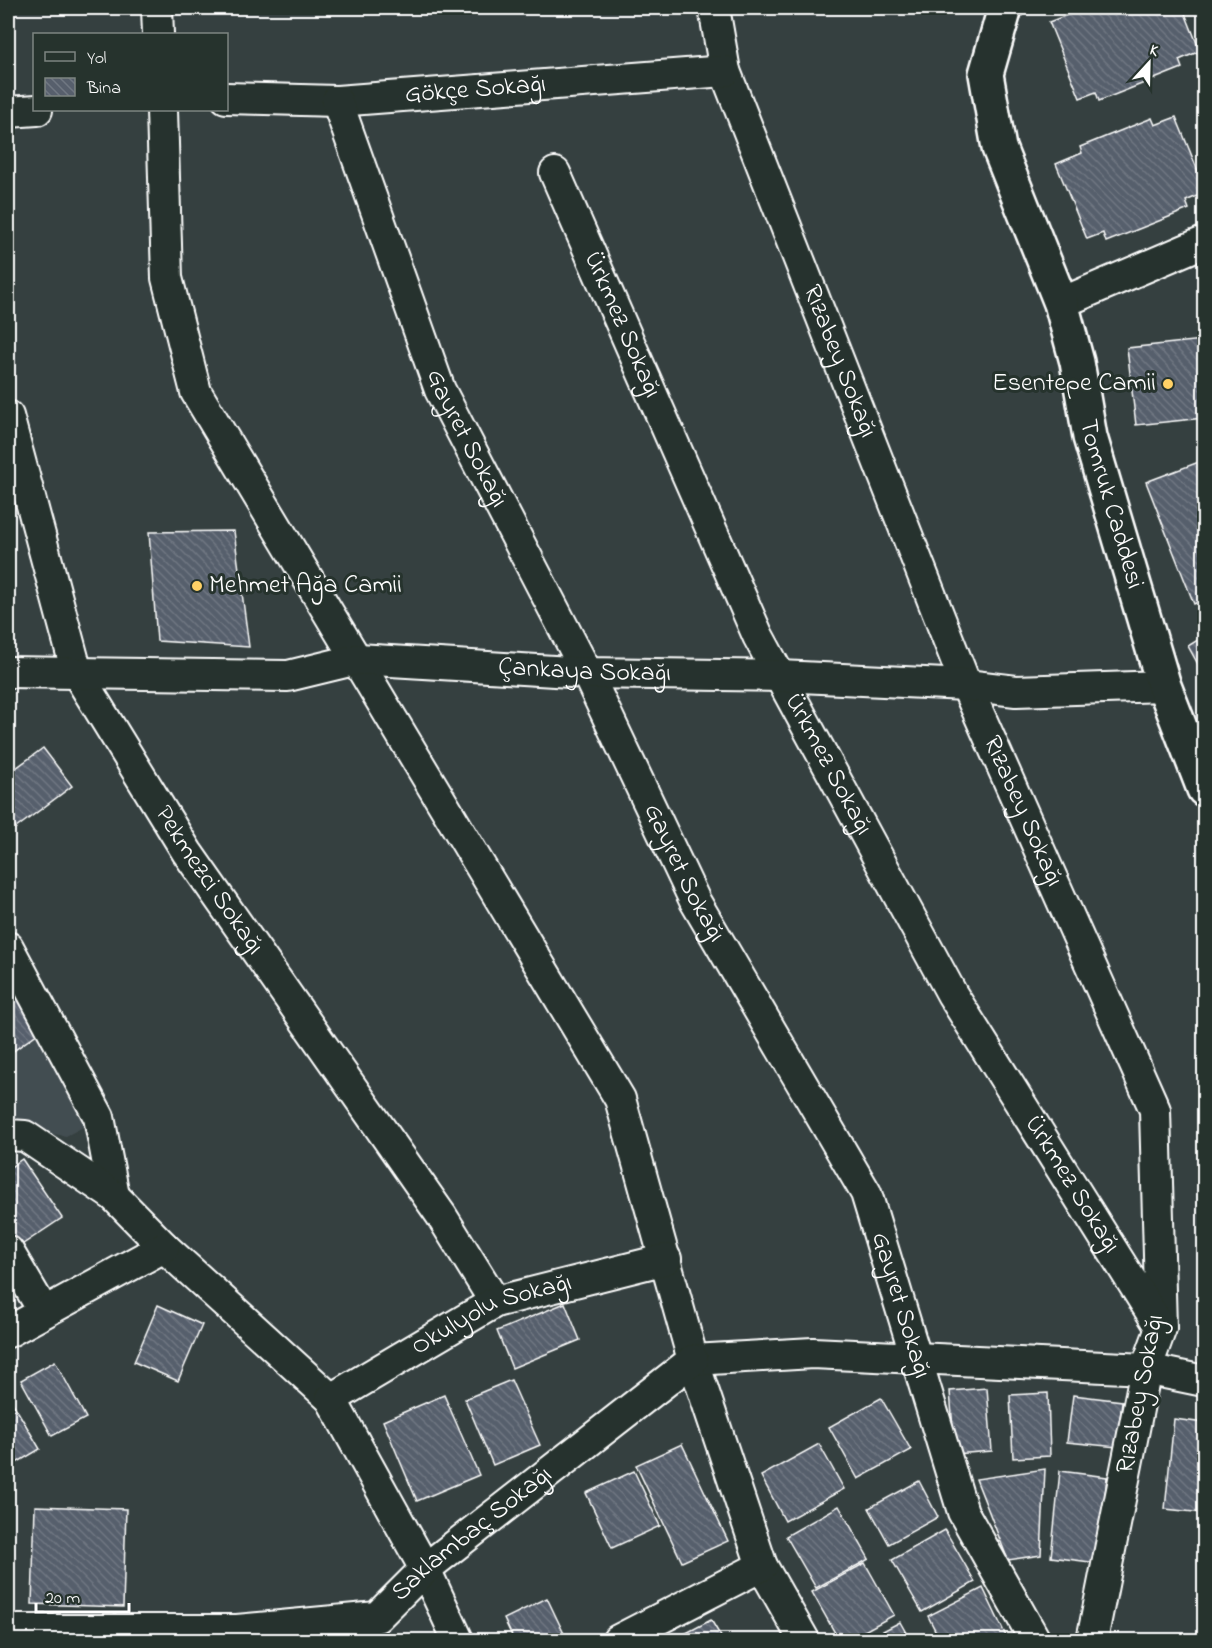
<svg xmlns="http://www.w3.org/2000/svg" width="1212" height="1648" font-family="'Indie Flower',sans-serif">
  <defs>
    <pattern id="building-back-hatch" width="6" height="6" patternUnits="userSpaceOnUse" patternTransform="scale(1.5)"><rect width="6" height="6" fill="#575f6c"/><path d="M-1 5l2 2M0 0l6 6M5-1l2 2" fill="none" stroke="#707782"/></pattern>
  </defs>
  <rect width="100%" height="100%" fill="#354040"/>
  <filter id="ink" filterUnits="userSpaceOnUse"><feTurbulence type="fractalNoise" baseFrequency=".0167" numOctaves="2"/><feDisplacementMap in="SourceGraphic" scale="12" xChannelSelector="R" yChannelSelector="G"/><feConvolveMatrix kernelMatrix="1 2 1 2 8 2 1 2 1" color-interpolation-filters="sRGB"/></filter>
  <g filter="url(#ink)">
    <path fill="#434d51" d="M8,966L65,1066L85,1126L66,1136L8,1127Z"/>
    <g fill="url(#building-back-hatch)" stroke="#fff" stroke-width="1.5">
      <path d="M1074,8H1183L1200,51L1179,60L1182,68L1099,101L1096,92L1080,98L1049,22L1075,12Z"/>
      <path d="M1176,117L1204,186V193L1186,201L1189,209L1106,242L1103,233L1087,239L1056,164L1082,153L1080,147L1152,118L1155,125Z"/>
      <path d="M1203,340L1204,418L1136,425L1127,348Z"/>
      <path d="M1204,460V599L1194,604L1146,482Z"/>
      <path d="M234,531L249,647L157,641L149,532Z"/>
      <path d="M1204,636V675L1188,646Z"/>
      <path d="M43,748L72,786L16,828L8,817V774Z"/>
      <path d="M8,983L42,1030L8,1055Z"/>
      <path d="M22,1159L62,1218L14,1250L8,1241V1169Z"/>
      <path d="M565,1303L580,1340L512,1368L497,1331Z"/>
      <path d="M158,1305L202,1325L178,1381L134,1362Z"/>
      <path d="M55,1361L86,1418L52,1436L21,1380Z"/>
      <path d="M511,1380L540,1445L493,1465L465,1399Z"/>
      <path d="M987,1388L992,1451L955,1454L950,1391Z"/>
      <path d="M1048,1393L1050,1456L1013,1458L1010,1395Z"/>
      <path d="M8,1395L40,1449L8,1468Z"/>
      <path d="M444,1395L479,1475L417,1501L383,1421Z"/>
      <path d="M1073,1395L1122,1401L1117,1447L1067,1442Z"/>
      <path d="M881,1398L911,1450L858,1479L829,1427Z"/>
      <path d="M1174,1419L1204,1423V1513L1165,1509Z"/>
      <path d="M682,1444L728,1541L682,1562L636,1465Z"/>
      <path d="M819,1444L844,1489L785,1521L761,1476Z"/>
      <path d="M1045,1469L1041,1555L1008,1560L976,1479Z"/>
      <path d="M634,1471L660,1526L612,1548L586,1493Z"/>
      <path d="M1060,1471L1107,1477L1098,1563L1051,1557Z"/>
      <path d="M919,1481L938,1517L889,1544L869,1508Z"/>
      <path d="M35,1506L126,1509L123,1607L32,1604Z"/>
      <path d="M839,1506L869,1559L816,1588L786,1536Z"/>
      <path d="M945,1530L975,1582L922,1612L892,1560Z"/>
      <path d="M865,1563L894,1615L848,1640H839L812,1592Z"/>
      <path d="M983,1588L1007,1638L1001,1640H940L928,1616Z"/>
      <path d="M547,1598L567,1640H514L504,1619Z"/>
      <path d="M711,1620L723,1640H673Z"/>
      <path d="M900,1622L910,1640H866Z"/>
    </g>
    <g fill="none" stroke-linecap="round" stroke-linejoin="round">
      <g stroke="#fff" stroke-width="34">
        <g id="minor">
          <path d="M157,8L158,34"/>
          <path id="s1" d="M714,8L725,71L966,685L1155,1110L1161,1328L1146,1369L1092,1640"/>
          <path id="s2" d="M226,98L337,101L725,71"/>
          <path id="s3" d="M337,101L440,390L587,673L695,901L866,1193L963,1512L1035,1640"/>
          <path d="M162,110L167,278L196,392L620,1099L693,1360L762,1566L804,1640"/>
          <path d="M8,112L37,110"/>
          <path id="s4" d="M555,173L758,636L952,994L1161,1328"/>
          <path d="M1061,303L1204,242"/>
          <path id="s5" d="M8,416L77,673L187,852L441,1215L495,1302"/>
          <path id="s6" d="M8,672L288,676L358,659L587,673L780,676L966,685L1016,691L1164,686"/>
          <path d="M8,947L99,1117L114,1196"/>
          <path d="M8,1135L25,1136L114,1196L164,1247L331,1399L425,1569L458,1640"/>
          <path d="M8,1251L44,1312"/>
          <path d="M8,1332L164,1247"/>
          <path d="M693,1360L813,1353L1146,1369L1204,1381"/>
          <path id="s7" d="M331,1399L495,1302L666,1259"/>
          <path id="s8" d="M8,1630H237L377,1617L425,1569L693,1360"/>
          <path d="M618,1640L762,1566"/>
        </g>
      </g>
      <g stroke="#fff" stroke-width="38">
        <g id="major">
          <path id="s9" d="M1005,8L986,74L999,148L1061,303L1077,362L1090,437L1164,686L1204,789"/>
        </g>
      </g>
      <use href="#minor" stroke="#26332d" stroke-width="30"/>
      <use href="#major" stroke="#26332d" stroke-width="33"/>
    </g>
  </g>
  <g fill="#ffd166" stroke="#26332d" stroke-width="2">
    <circle cx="1168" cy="384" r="6"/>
    <circle cx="197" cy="586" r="6"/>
  </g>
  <g text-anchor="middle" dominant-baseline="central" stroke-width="6" stroke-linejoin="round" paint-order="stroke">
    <g font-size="26" fill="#fff" stroke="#26332d">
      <text stroke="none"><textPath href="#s2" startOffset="250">Gökçe Sokağı</textPath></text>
      <text stroke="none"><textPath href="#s4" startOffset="166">Ürkmez Sokağı</textPath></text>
      <text stroke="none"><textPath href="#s1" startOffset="376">Rızabey Sokağı</textPath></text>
      <text stroke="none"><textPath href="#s3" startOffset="362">Gayret Sokağı</textPath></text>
      <text stroke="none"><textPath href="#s9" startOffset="518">Tomruk Caddesi</textPath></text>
      <text stroke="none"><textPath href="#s6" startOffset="579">Çankaya Sokağı</textPath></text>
      <text stroke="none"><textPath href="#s4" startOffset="652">Ürkmez Sokağı</textPath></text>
      <text stroke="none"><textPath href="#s1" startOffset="862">Rızabey Sokağı</textPath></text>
      <text stroke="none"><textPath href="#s3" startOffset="848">Gayret Sokağı</textPath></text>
      <text stroke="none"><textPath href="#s5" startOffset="512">Pekmezci Sokağı</textPath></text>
      <text stroke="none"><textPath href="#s4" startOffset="1138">Ürkmez Sokağı</textPath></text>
      <text stroke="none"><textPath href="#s3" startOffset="1334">Gayret Sokağı</textPath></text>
      <text stroke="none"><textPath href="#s7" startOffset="183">Okulyolu Sokağı</textPath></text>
      <text transform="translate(1141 1394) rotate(-79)">Rızabey Sokağı</text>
      <text stroke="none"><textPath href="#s8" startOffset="496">Saklambaç Sokağı</textPath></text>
    </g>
    <g font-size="26" fill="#fff" stroke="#26332d" text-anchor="end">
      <text x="1156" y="384">Esentepe Camii</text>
      <text x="209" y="586" text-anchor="start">Mehmet Ağa Camii</text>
    </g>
  </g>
  <rect width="1212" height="1648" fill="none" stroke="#26332d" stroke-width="30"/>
  <rect x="15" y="15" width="1182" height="1618" fill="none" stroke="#fff" stroke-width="2" filter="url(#ink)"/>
  <rect x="33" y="33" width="195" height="78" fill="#26332d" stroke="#7d8581" stroke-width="1.5"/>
  <rect x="45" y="52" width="30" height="9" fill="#26332d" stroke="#7d8581" stroke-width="1.5"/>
  <text x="87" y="63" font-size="18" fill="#ffffff">Yol</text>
  <rect x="45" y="78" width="30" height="18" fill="url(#building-back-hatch)" stroke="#7d8581" stroke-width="1.5"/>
  <text x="87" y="93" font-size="18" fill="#ffffff">Bina</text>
  <g transform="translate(1149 63) rotate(22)" stroke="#26332d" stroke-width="4.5" paint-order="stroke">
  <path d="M0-4.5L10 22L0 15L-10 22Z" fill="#ffffff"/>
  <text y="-9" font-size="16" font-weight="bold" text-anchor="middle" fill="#ffffff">K</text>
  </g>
  <path d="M36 1603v9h93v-9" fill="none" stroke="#ffffff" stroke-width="3"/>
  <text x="45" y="1603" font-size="18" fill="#ffffff" stroke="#26332d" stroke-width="4.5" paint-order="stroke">20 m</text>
</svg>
